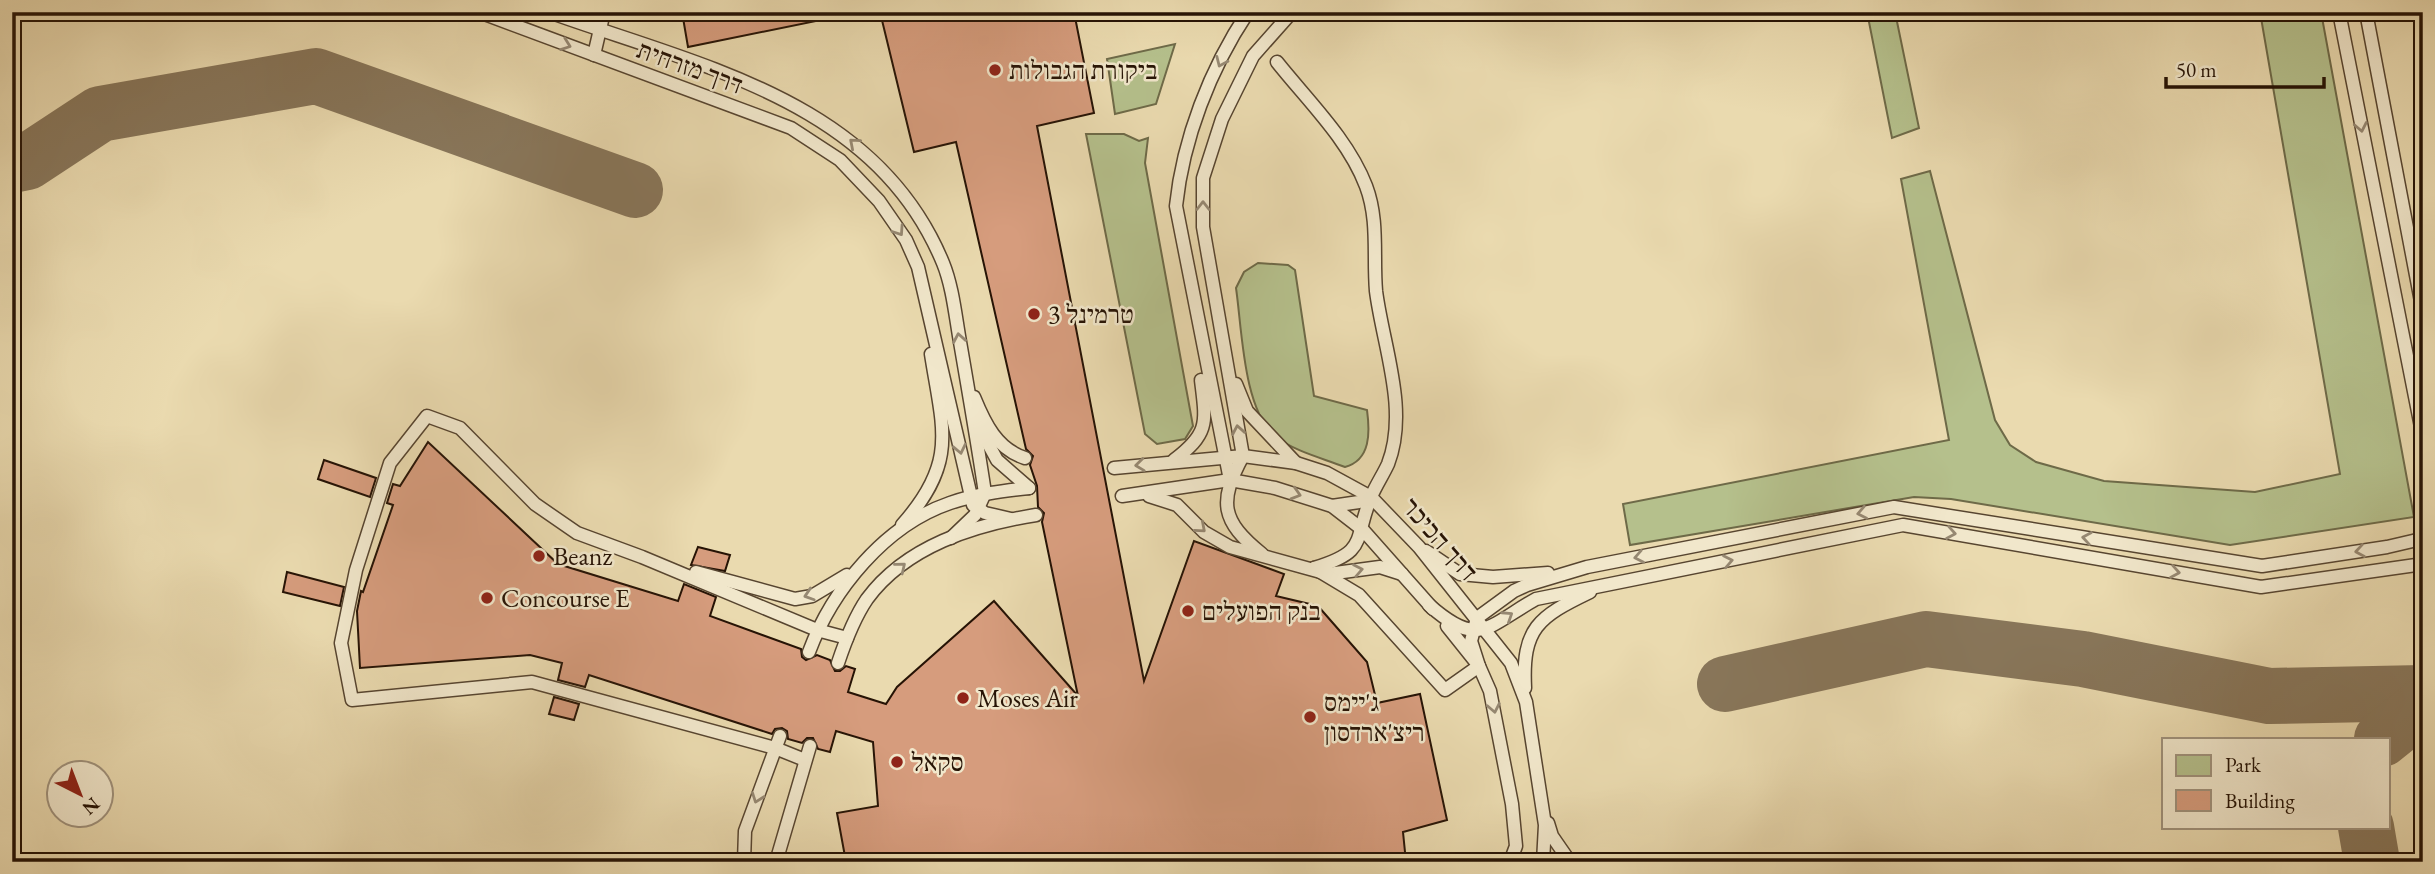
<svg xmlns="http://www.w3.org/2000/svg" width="2435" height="874" font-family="'EB Garamond','Frank Ruhl Libre',serif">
  <rect width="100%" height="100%" fill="#eadaaf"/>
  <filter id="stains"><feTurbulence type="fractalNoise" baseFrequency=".00286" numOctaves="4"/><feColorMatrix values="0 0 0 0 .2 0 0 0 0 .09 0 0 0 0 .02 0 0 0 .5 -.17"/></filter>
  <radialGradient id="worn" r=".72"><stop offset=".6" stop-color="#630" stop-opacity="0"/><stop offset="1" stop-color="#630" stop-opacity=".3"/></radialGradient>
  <g fill="#b5c08c" stroke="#6e6a48" stroke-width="2">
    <path d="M1867,12H1895L1919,128L1892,138Z"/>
    <path d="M2260,12H2321L2414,517L2230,545L1951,499L1914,497L1630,545L1623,504L1949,440L1901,179L1930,171L1995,420L2010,445L2036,462L2104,481L2255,492L2340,474Z"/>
    <path d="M1175,44L1156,104L1115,114L1107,59Z"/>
    <path d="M1086,134H1124L1139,141L1148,138L1145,163L1193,426L1185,439L1157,444L1145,434Z"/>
    <path d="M1258,263L1288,265L1295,270L1314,396L1367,410C1370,432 1371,460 1345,467C1322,458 1296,452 1276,437C1243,411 1242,328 1236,288L1244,272Z"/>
  </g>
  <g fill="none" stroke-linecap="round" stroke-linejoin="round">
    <g stroke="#88765a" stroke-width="56">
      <path d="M12,165L27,162L100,114L316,76L635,190"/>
      <path d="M1725,684L1926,639L2083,659L2269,696L2423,693"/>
      <path d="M2382,739L2423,706"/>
      <path d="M2366,827L2372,862"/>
    </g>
  </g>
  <g fill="#d69c7d" stroke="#261305" stroke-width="2">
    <path d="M682,12H821V20L688,47Z"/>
    <path d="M880,12H1074L1094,113L1037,126L1144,681L1194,541L1284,574L1276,596L1318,606L1367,662L1377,703L1420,694L1447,820L1403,832L1406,862H846L837,813L878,806L873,742L836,731L830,752L818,749L813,738H807L802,743L788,739L787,731L782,728L775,729L772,734L589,675L585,687L558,680L562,663L530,655L360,668L357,611L361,591L363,592L393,505L387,503L393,484L400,486L428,442L558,564L678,601L684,584L716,597L710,616L801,649L802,657L806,660L817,655L830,660L835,671H840L846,666L855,669L848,692L886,704L897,687L994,601L1078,696L1042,522L1044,513L1038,507L1037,486L1030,465L1033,456L1026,449L956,142L914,152Z"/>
    <path d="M324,460L376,478L370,497L318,479Z"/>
    <path d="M698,547L730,555L725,571L691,565Z"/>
    <path d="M287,572L344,587L340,606L283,592Z"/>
    <path d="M554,697L579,704L574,720L549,714Z"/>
  </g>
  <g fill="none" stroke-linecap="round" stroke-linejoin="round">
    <g stroke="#574530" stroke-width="15">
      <g id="service">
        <path d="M479,12L791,128L840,160L879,201L906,240L918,267L973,505L985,513L1011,519"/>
        <path d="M549,12C699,66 876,100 943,263C952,285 955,312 959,336C968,388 977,440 985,493L975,515L951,538"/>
        <path d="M2339,12L2423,437"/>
        <path d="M2366,12L2423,312"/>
        <path d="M594,55L604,12"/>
        <path d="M1277,62C1308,101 1348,139 1366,186C1379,220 1373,256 1376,291C1383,346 1409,410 1388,464C1383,475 1376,485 1371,497C1353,541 1369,551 1314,568"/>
        <path d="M1236,384L1247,411L1296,463"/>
        <path d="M974,397C985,424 997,449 1025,458"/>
        <path d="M979,427L997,460L1029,488"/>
        <path d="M1174,460C1210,433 1206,422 1201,380"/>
        <path d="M1114,468L1243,456L1296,463L1327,473L1371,497L1419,547L1511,663L1526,702L1545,825L1543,862"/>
        <path d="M1230,480L1176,206C1183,139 1210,69 1248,12"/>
        <path d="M1122,496L1230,480L1275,488L1332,506L1363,530L1433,609"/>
        <path d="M1149,496L1177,505L1204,532L1230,547L1328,574L1380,567L1402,574"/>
        <path d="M1332,506L1359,502L1371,497"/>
        <path d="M902,525C958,462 943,430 931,354"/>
        <path d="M1426,551L1460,574L1493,577L1548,573"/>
        <path d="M1262,554C1221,521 1218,502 1243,456L1203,227V178L1222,119L1253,56L1292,12"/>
        <path d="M1314,568L1359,595L1445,690L1479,666L1471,641L1477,618L1514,591L1527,585L1587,567L1894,507L2262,566L2387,547L2417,540L2423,532"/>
        <path d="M696,572L795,599L812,596L847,575"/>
        <path d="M1429,605C1479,649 1486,627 1536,599L1903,525L2261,587L2423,564"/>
        <path d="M1447,626L1479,666L1490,691L1512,804L1516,846L1510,862"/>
        <path d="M809,652C832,590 885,525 950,503C976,494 1002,491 1029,488"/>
        <path d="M838,663C845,642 854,618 867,599C906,546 974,525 1036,515"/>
        <path d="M1525,688C1522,628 1538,617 1590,592"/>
        <path d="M805,760L775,748L532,682L352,700L341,643L356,570L390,463L427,416L460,428L535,504L577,533L642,557L817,630L847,638"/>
        <path d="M1548,823L1552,836L1570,862"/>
        <path d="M744,862L745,831L780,736"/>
        <path d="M776,862L810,746"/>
      </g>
    </g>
    <use href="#service" stroke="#f1e7cb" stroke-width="12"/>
  </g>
  <defs><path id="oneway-chevron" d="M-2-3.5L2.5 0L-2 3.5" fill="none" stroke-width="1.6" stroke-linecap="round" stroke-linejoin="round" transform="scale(1.75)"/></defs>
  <g stroke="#968872">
    <use href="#oneway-chevron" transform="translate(566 45) rotate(20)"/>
    <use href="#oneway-chevron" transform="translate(1221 62) rotate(114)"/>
    <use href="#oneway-chevron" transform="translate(2361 127) rotate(79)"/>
    <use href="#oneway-chevron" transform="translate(854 143) rotate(-139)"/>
    <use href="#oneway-chevron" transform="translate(1203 206) rotate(-90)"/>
    <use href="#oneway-chevron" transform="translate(899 231) rotate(56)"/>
    <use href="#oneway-chevron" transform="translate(959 338) rotate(-100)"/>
    <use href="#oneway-chevron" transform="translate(1238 430) rotate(-100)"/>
    <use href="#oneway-chevron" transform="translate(960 449) rotate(78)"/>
    <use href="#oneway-chevron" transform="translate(1140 465) rotate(173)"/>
    <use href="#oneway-chevron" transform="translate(1296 494) rotate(17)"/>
    <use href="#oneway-chevron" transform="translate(1862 513) rotate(169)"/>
    <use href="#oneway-chevron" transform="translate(1201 528) rotate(41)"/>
    <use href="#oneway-chevron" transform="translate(1951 533) rotate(10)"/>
    <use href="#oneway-chevron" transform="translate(2087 538) rotate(-171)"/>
    <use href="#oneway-chevron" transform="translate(2360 551) rotate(171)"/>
    <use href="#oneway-chevron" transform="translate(1639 557) rotate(169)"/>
    <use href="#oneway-chevron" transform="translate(1728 561) rotate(-11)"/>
    <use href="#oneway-chevron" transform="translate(901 567) rotate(-39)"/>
    <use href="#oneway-chevron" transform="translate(1358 570) rotate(-11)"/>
    <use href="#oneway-chevron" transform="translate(2175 572) rotate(10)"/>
    <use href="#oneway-chevron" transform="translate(809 595) rotate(162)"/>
    <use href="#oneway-chevron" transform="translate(1508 616) rotate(-33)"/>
    <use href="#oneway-chevron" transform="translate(1494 708) rotate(79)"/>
    <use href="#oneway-chevron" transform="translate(757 798) rotate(110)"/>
  </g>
  <g fill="#8f2418" stroke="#f1e7cb" stroke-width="2.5">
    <circle cx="995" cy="70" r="7"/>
    <circle cx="1034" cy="314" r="7"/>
    <circle cx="539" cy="556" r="7"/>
    <circle cx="487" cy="598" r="7"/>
    <circle cx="1188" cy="611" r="7"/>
    <circle cx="963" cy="698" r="7"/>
    <circle cx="1310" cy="717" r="7"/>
    <circle cx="897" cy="762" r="7"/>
  </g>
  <g text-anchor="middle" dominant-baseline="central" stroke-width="5" stroke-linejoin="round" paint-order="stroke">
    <g font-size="26" fill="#261305" stroke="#f1e7cb">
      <text transform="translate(690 67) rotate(20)">דרך מזרחית</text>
      <text transform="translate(1440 539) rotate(49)">דרך הכיכר</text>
    </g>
    <g font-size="26" fill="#261305" stroke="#f1e7cb" text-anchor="start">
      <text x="1009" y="70">ביקורת הגבולות</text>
      <text x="1048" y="314">טרמינל 3</text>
      <text x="553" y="556">Beanz</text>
      <text x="501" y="598">Concourse E</text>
      <text x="1202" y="611">בנק הפועלים</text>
      <text x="977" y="698">Moses Air</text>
      <text x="1324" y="702">ג'יימס<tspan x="1324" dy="30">ריצ'ארדסון</tspan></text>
      <text x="911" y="762">סקאל</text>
    </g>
  </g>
  <rect width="2435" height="874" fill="none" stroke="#eadaaf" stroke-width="42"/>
  <rect x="14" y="14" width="2407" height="846" fill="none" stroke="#261305" stroke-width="3.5"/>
  <rect x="21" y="21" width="2393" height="832" fill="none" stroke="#261305" stroke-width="2"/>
  <rect x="2162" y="738" width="228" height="91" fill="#f1e7cb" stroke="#a0927c" stroke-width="2"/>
  <rect x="2176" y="755" width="35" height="21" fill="#b5c08c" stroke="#a0927c" stroke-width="2"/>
  <text x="2225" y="772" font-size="21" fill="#261305">Park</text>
  <rect x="2176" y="790" width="35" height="21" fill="#d69c7d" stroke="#a0927c" stroke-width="2"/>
  <text x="2225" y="808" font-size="21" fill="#261305">Building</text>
  <g transform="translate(80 794) rotate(138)"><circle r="33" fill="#f1e7cb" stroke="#a0927c" stroke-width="2"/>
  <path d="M0-5L12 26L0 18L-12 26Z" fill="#8f2418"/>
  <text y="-10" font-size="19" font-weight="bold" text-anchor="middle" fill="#261305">N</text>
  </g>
  <path d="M2166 77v10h158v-10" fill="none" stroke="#261305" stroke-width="3.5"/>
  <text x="2176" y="77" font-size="21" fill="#261305" stroke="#f1e7cb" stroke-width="5" paint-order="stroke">50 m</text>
  <rect width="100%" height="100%" filter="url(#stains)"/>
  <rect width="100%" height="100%" fill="url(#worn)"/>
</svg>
